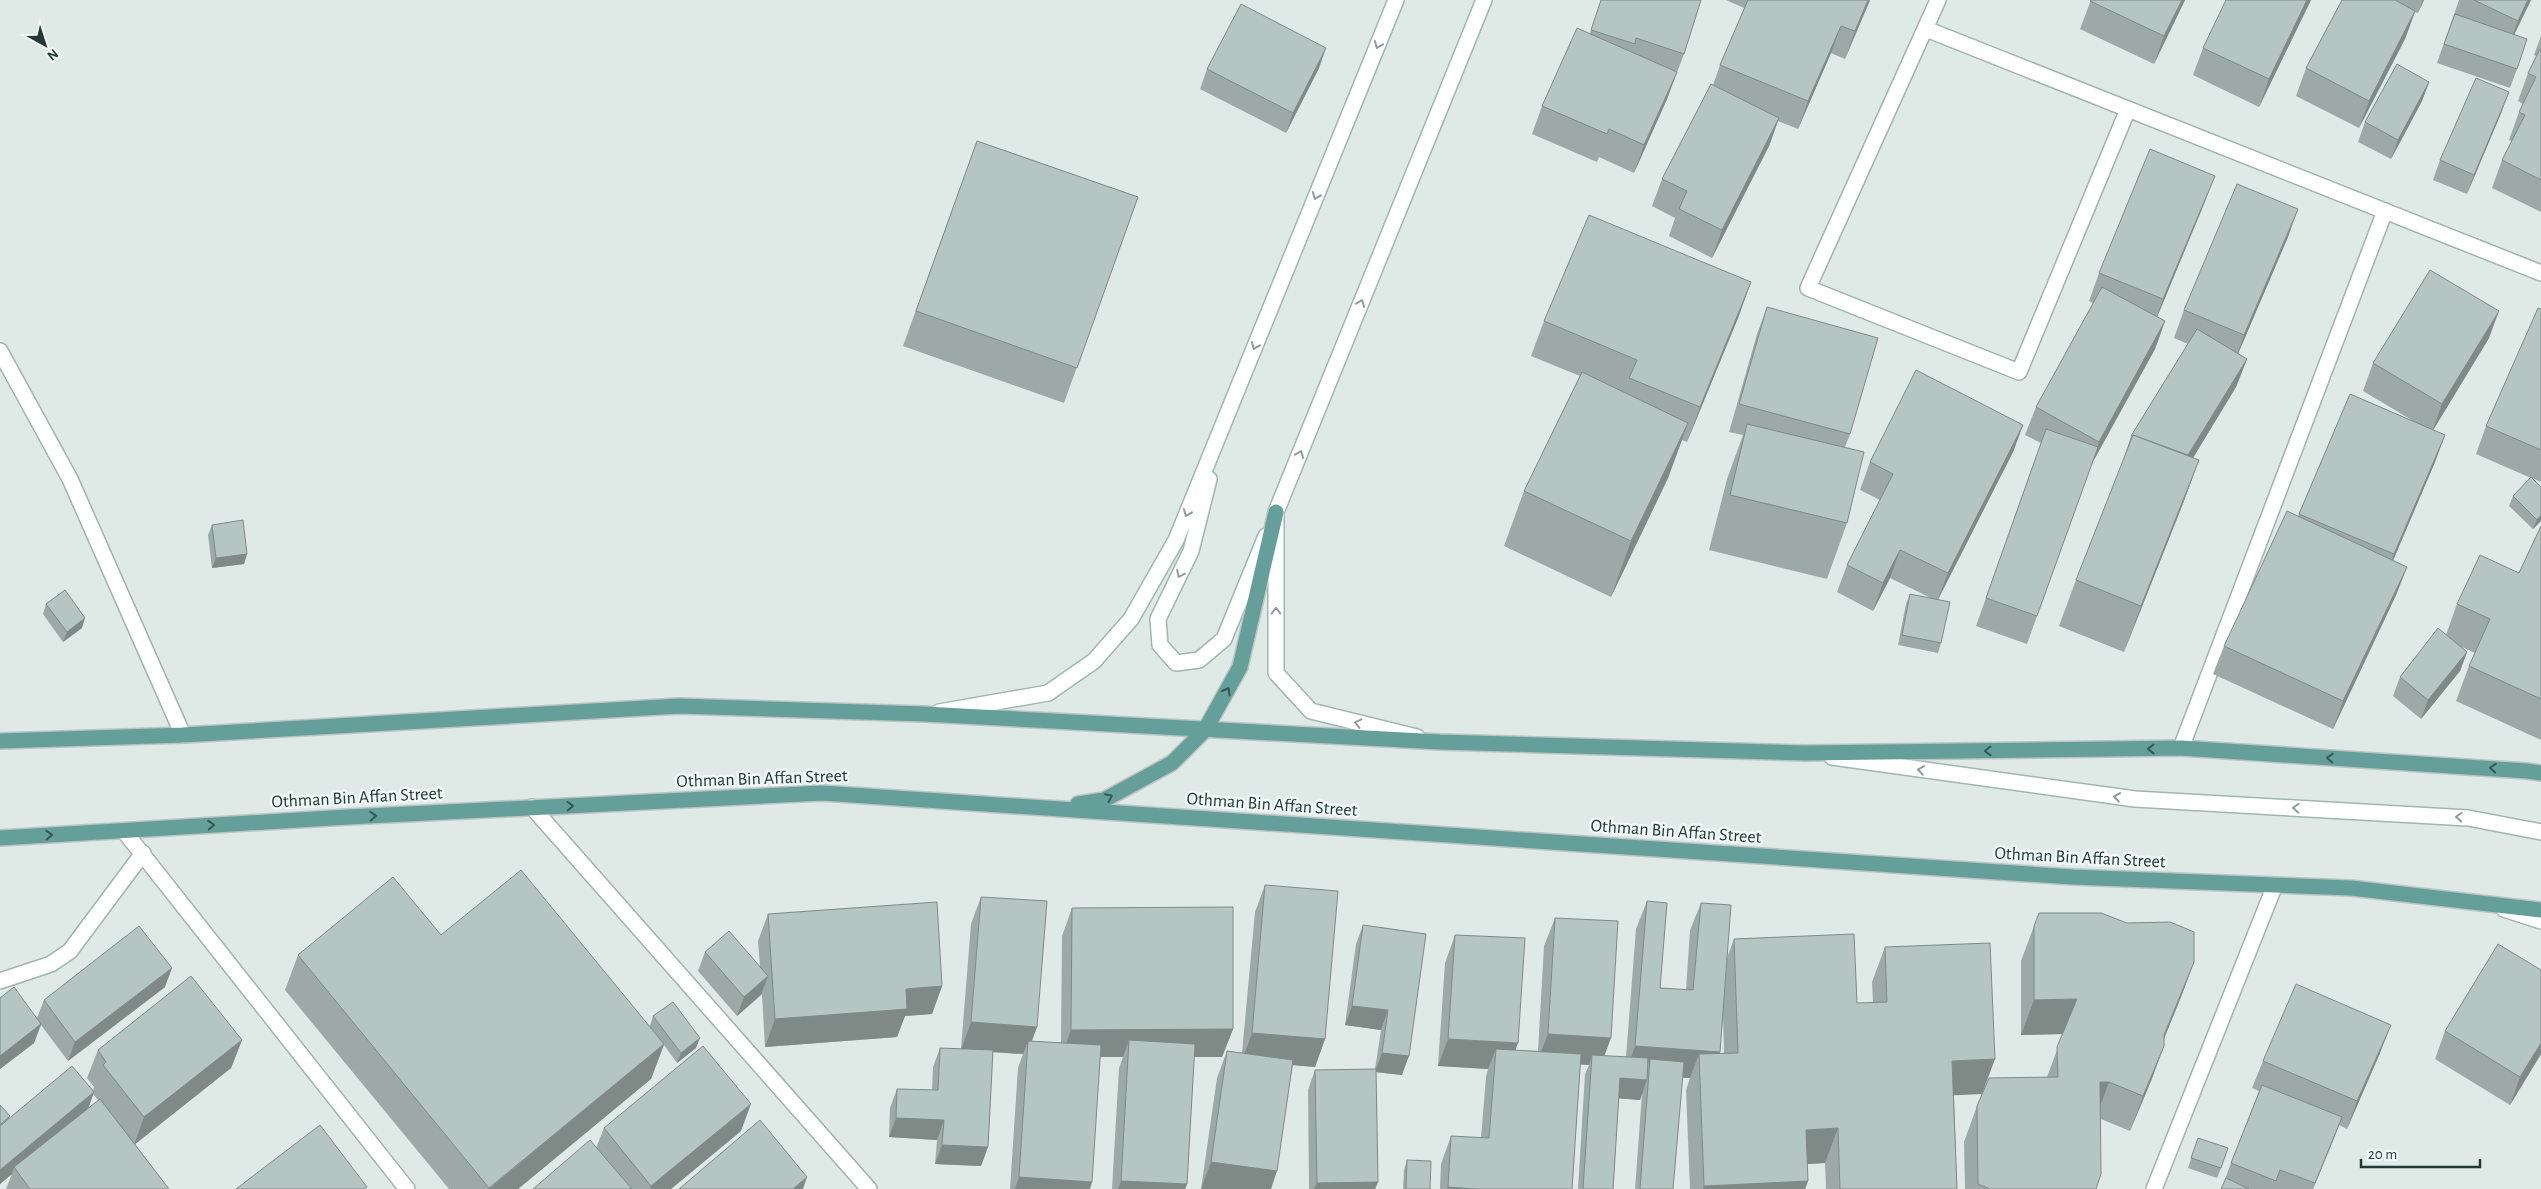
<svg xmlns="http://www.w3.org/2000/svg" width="2541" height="1189" font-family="'Alegreya Sans',sans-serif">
  <rect width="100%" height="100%" fill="#dfeae7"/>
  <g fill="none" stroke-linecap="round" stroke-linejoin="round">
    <g stroke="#a2b2af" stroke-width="18">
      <g id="lane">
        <path d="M0,351L70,479L183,735"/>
        <path d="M0,981L51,964L70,951L143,853"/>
      </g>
    </g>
    <g stroke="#a2b2af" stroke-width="18">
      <g id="street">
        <path d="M1938,0L1808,288L2019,372L2128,109"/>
        <path d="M1926,29L2541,273"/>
        <path d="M2181,748L2385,211"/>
        <path d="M532,807L869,1189"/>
        <path d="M124,831L407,1189"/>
        <path d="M2504,909L2541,921"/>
        <path d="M2154,1189L2275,885"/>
      </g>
    </g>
    <g stroke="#9fb6b1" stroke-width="18">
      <g id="secondary">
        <path d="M1209,479L1191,551L1158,619L1160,645L1176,663L1199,660L1224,639L1266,536"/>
        <path d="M939,712L1048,693L1094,661L1131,619L1176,540L1396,0"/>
        <path d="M1417,737L1311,711L1276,673V512L1484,0"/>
        <path d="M1832,757L2135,799L2468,818L2541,832"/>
      </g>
    </g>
    <g stroke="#bcc4c3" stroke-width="18">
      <g id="primary">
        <path d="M0,741L183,735L679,706L924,714L1440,742L1805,753L2181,748L2527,771L2541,773"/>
        <path d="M1078,804L1104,800L1172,763L1205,730L1240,667L1276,512"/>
        <path d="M0,838L348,817L822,793L2073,877L2351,888L2541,910"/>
      </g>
    </g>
    <use href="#lane" stroke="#fff" stroke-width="15"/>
    <use href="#street" stroke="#fff" stroke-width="15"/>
    <use href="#secondary" stroke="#fff" stroke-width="15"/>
    <use href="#primary" stroke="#649f9a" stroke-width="15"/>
  </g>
  <g fill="#9ca9a6" fill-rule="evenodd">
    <path d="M1601,0H1701L1684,54L1667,99L1634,173L1599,157L1597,162L1532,134L1542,106L1590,33Z"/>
    <path d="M1726,0H1870L1845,59L1831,53L1798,129L1778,121L1769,146L1712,258L1669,236L1675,218L1652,206L1662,179L1713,85L1720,65L1744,8Z"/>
    <path d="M2091,0H2185L2154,64L2080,29Z"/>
    <path d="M2311,0L2259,107L2193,75L2203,48Z"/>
    <path d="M2342,0H2424L2418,13L2415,12L2405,39L2359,128L2296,96L2306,68Z"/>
    <path d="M2459,0H2531L2514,35L2517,69L2510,88L2437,63Z"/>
    <path d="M2541,36V212L2492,188L2502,160L2512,141L2509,140L2519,112L2523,104L2518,101L2528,73L2536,56L2534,55Z"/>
    <path d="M1319,68L1286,133L1200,89L1207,69Z"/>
    <path d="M2429,82L2422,101L2391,159L2358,142L2365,122Z"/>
    <path d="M2502,111L2467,194L2433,180L2440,160Z"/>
    <path d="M977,141L1138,197L1064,403L903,346Z"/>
    <path d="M2204,204L2157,317L2165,321L2155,349L2091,465L2027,644L1976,626L2041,443L2025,435L2036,407L2093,303L2089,301L2099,273Z"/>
    <path d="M2288,237L2238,354L2247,359L2236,387L2193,458L2199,460L2182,506L2124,652L2059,626L2076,580L2122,464L2131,436L2188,344L2174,338L2184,310Z"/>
    <path d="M1751,282L1738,318L1687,442L1682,440L1668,478L1611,597L1504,546L1524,491L1580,376L1531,356L1544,321Z"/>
    <path d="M1767,307L1850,434L1845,447L1847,523L1827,579L1709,550L1727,479L1743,435L1729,432L1757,334Z"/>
    <path d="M2541,309V482L2532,478L2541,487V521L2533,529L2509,506L2513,496L2531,478L2476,454L2486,426Z"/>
    <path d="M2489,338L2433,430L2445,435L2435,462L2393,561L2407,567L2396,595L2333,729L2213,674L2224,646L2298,516L2350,394L2415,422L2363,391L2373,363Z"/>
    <path d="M2023,425L2013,452L1938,600L1941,643L1938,653L1898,645L1906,604L1910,594L1933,599L1890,578L1873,611L1837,592L1847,565L1880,500L1860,490L1870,462Z"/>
    <path d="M212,525L247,554L244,564L212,568L208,535Z"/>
    <path d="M2541,526V740L2456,701L2469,666L2475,653L2462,647L2467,652L2460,671L2421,719L2393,696L2400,677L2446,635L2457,604L2519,573Z"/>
    <path d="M46,604L82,628L63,642L43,614Z"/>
    <path d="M1265,885L1325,1039L1315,1067L1293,1065L1271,1189H1201L1217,1078L1227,1051L1242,1053L1255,912Z"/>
    <path d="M981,897L1037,1027L1032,1041L1061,1043L1062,936L1072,908L1233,1029L1222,1057H1194L1187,1184L1185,1189H1112L1119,1068L1123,1057H1100L1090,1189H1010L1018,1068L1023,1054L993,1052L988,1147L981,1166L935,1164L937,1140L889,1137L890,1108L897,1089L932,1090L933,1067L940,1048L961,1049L971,924Z"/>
    <path d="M1647,901L1660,988L1686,990L1690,930L1701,903L1727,958L1734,939L1857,1003H1873L1872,982L1885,947L1954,1095L1957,1189H1826L1825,1163L1807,1164L1808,1181L1805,1189H1690L1686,1090L1690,1078H1682L1673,1189H1635L1642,1094L1640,1100L1619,1098L1613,1189H1578L1585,1074L1589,1065L1580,1064L1572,1189H1440L1441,1164L1451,1136L1481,1138L1486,1077L1488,1069L1438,1066L1445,963L1455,935L1516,1050L1538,1051L1544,946L1555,918L1604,1056L1626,1057L1636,929ZM1723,1014L1724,1054H1719L1720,1052Z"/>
    <path d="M768,914L942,986L932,1014L905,1016L897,1037L765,1047L762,994L737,1016L698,971L705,952L760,966L758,941Z"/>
    <path d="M1363,925L1426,934L1402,1075L1376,1072L1378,1182L1375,1189H1309L1308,1090L1315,1070L1375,1069L1381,1030L1345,1025L1356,944Z"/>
    <path d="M2034,926L2194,962L2181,997L2164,1039V1046L2151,1081L2130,1131L2101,1119L2096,1189H1965L1964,1142L1977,1106L2047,1077L2063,1034L2021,1035V961Z"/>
    <path d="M441,935L650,1026L653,1016L696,1048L677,1063L664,1045L651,1079L518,1189H449L285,990L298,955Z"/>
    <path d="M165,987L68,1061L41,1025L34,1043L0,1069V998L37,1018L44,1000Z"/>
    <path d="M2445,1031L2541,1054L2510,1105L2435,1059Z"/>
    <path d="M242,1040L231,1068L135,1144L169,1189H6L12,1174L0,1184V1105L9,1118L93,1091L94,1087L87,1078L98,1050ZM93,1094L99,1101L88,1109Z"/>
    <path d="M2380,1053L2347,1129L2339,1125L2313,1189H2221L2224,1183V1182L2231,1163L2259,1091L2252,1088L2263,1061Z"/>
    <path d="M604,1128L741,1131L671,1189H533L596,1148Z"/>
    <path d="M2198,1138L2221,1168L2217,1178L2188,1168Z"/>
    <path d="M1407,1160L1430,1189H1403L1404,1170Z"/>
  </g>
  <g fill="#7f8a87">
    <path d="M1868,0H1870L1845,59L1855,31Z"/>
    <path d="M2182,0H2185L2154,64L2164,36Z"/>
    <path d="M2307,0H2311L2259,107L2269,79Z"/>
    <path d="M2423,0H2424L2418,13Z"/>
    <path d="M2528,0H2531L2507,49L2518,21Z"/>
    <path d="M2415,11L2405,39L2359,128L2369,101Z"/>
    <path d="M1841,26L1831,53L1798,129L1808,101Z"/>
    <path d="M1326,48L1319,68L1286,133L1293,113Z"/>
    <path d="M1677,72L1667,99L1634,173L1644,145Z"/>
    <path d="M2429,82L2422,101L2391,159L2398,140Z"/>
    <path d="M2509,92L2502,111L2467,194L2474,175Z"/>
    <path d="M1779,118L1769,146L1712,258L1722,230Z"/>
    <path d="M2215,176L2204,204L2153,327L2163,299Z"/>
    <path d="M2298,209L2288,237L2234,363L2244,335Z"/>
    <path d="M1751,282L1738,318L1687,442L1700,407Z"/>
    <path d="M2499,311L2489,338L2432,432L2442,404Z"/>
    <path d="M2165,321L2155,349L2089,469L2099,442Z"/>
    <path d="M2247,359L2236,387L2171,494L2181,466Z"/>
    <path d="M1688,423L1668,478L1611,597L1631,541Z"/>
    <path d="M2023,425L2013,452L1937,601L1948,573Z"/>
    <path d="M2445,435L2435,462L2384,581L2394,554Z"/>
    <path d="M2199,460L2182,506L2124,652L2141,606Z"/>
    <path d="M2541,515V521L2533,529L2537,520Z"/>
    <path d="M1900,550L1890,578L1873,611L1883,583Z"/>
    <path d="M247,554L244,564L212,568L216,558Z"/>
    <path d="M2407,567L2396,595L2333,729L2343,701Z"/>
    <path d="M85,618L82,628L63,642L67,632Z"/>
    <path d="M2467,652L2460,671L2421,719L2428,700Z"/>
    <path d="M2194,962L2181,997L2151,1070L2164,1035Z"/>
    <path d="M172,968L165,987L68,1061L75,1042Z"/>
    <path d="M768,976L761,995L737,1016L744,997Z"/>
    <path d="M942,986L932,1014L905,1016L897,1037L765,1047L775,1019L906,989Z"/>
    <path d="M2077,999L2064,1034L2021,1035L2034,1000Z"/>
    <path d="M1352,1006L1388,1010L1381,1030L1345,1025Z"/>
    <path d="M971,1022L1037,1027L1027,1053L1028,1041L1023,1054L961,1050Z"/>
    <path d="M41,1024L34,1043L0,1069V1056Z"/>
    <path d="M2391,1025L2380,1053L2347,1129L2357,1101Z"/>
    <path d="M1233,1029L1222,1057H1128L1129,1040L1123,1057H1061L1071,1030Z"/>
    <path d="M1252,1033L1325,1039L1315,1067L1242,1061Z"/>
    <path d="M1548,1034L1611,1038L1601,1065L1592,1055L1589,1065L1537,1062Z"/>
    <path d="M700,1038L696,1048L677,1063L681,1053Z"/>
    <path d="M1448,1039L1518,1043L1508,1070L1496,1049L1488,1069L1438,1066Z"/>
    <path d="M242,1040L231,1068L134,1145L144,1117Z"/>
    <path d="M2541,1043V1054L2510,1105L2520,1077Z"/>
    <path d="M664,1044L651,1079L518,1189H489Z"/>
    <path d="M1635,1046L1720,1052L1710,1080L1699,1054L1690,1078L1649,1075L1650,1059L1644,1075L1625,1074Z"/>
    <path d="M2164,1046L2151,1081L2130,1131L2143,1096Z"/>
    <path d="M1382,1053L1409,1056L1402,1075L1375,1072Z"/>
    <path d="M1995,1059L1982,1094L1939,1096L1952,1061Z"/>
    <path d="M1620,1078L1647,1080L1640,1100L1613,1098Z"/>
    <path d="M2100,1082H2109L2096,1117Z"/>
    <path d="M94,1092L87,1112L14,1167L12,1174L0,1184V1170Z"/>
    <path d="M751,1104L741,1131L671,1189H650L651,1186Z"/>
    <path d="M2342,1117L2335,1136L2313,1189L2315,1183Z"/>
    <path d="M896,1118L944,1120L937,1140L889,1137Z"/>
    <path d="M1838,1128L1825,1163L1793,1165L1806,1130Z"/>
    <path d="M942,1145L988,1147L981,1166L935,1164Z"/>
    <path d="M1211,1162L1277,1171L1271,1189H1201Z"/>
    <path d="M807,1177L803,1189H793Z"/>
    <path d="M1019,1177L1092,1182L1090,1189H1015Z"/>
    <path d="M1121,1181L1187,1184L1185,1189H1118Z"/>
    <path d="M1808,1181L1805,1189H1703L1704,1186Z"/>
    <path d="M1378,1182L1375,1189H1314L1317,1183Z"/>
    <path d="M1448,1187L1476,1189H1447Z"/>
  </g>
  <g fill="#b5c5c1" stroke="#7f8a87">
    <path d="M1601,0H1701L1684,54L1636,38L1635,44L1591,30Z"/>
    <path d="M1748,0H1868L1855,31L1841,26L1808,101L1720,65Z"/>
    <path d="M2091,0H2182L2164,36L2090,1Z"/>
    <path d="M2226,0H2307L2269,79L2203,48Z"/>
    <path d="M2342,0H2395L2415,11L2369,101L2306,68Z"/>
    <path d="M2474,0H2528L2518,21Z"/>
    <path d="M1241,4L1326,48L1293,113L1207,69Z"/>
    <path d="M2455,14L2527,39L2517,69L2444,44Z"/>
    <path d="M1577,28L1677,72L1644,145L1609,129L1607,134L1542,106Z"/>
    <path d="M2540,49L2541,50V180L2502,160L2525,115L2519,112L2536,77L2528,73Z"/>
    <path d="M2397,64L2429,82L2398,140L2365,122Z"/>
    <path d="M2476,78L2509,92L2474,175L2440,160Z"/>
    <path d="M1711,84L1779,118L1722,230L1679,209L1687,191L1662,179Z"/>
    <path d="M977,141L1138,197L1077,368L916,311Z"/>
    <path d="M2150,149L2215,176L2163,299L2099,273Z"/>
    <path d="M2237,184L2298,209L2244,335L2184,310Z"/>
    <path d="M1589,215L1751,282L1700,407L1629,378L1637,360L1544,321Z"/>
    <path d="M2430,270L2499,311L2442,404L2373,363Z"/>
    <path d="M2102,287L2165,321L2099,442L2036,407Z"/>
    <path d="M1767,307L1878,338L1850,434L1739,404Z"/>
    <path d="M2538,308L2541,309V450L2486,426Z"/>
    <path d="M2197,329L2247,359L2188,455L2133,435V436H2131Z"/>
    <path d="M1916,370L2023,425L1948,573L1900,550L1883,583L1847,565L1893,474L1870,462Z"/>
    <path d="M1582,372L1688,423L1631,541L1524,491Z"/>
    <path d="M2350,394L2445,435L2394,554L2299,514Z"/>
    <path d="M1747,424L1864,452L1847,523L1730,495Z"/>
    <path d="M2046,429L2098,447L2037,616L1986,598Z"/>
    <path d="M2133,435L2199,460L2141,606L2076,580Z"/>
    <path d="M2531,477L2541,487V515L2537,520L2513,496Z"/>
    <path d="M2287,511L2407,567L2343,701L2224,646Z"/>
    <path d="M243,520L247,554L216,558L212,525Z"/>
    <path d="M2541,526V699L2469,666L2490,619L2457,604L2480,555L2519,573Z"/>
    <path d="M65,590L85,618L67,632L46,604Z"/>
    <path d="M1910,594L1950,602L1941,643L1902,635Z"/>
    <path d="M2438,628L2467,652L2428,700L2400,677Z"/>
    <path d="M521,870L664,1044L489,1188L298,955L393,877L441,935Z"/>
    <path d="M1265,885L1338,891L1325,1039L1252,1033Z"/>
    <path d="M981,897L1047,901L1037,1027L971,1022Z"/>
    <path d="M1647,901L1667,903L1660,988L1693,990L1701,903L1731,905L1720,1052L1635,1046Z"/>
    <path d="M937,902L942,986L906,989L907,1009L775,1019L768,914Z"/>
    <path d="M1233,907V1029L1071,1030L1072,908Z"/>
    <path d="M2039,913H2101L2127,923L2170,922L2194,932V962L2164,1035V1046L2143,1096L2109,1082H2100L2101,1174L2096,1189H1990L1978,1184L1977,1106L1989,1078L2058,1077L2057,1047L2077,999L2034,1000V926Z"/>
    <path d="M1555,918L1618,921L1611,1038L1548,1034Z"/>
    <path d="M1363,925L1426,934L1409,1056L1382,1053L1388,1010L1352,1006Z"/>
    <path d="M139,926L172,968L75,1042L44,1000Z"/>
    <path d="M729,931L768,976L744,997L705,952Z"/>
    <path d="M1854,934L1857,1003L1887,1002L1885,947L1990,943L1995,1059L1952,1061L1957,1189H1840L1838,1128L1806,1130L1808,1181L1704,1186L1699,1054L1738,1053L1734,939Z"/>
    <path d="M1455,935L1525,938L1518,1043L1448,1039Z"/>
    <path d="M2498,944L2541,970V1043L2520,1077L2445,1031Z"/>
    <path d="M191,976L242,1040L144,1117L103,1065L106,1062L98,1050Z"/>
    <path d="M2296,984L2391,1025L2357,1101L2263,1061Z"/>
    <path d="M14,987L41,1024L0,1056V998Z"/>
    <path d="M673,1002L700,1038L681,1053L653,1016Z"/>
    <path d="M1129,1040L1195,1044L1187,1184L1121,1181Z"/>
    <path d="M1028,1041L1101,1045L1092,1182L1019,1177Z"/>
    <path d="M703,1046L751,1104L651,1186L604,1128Z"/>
    <path d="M940,1048L993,1050L988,1147L942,1145L944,1120L896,1118L897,1089L938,1090Z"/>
    <path d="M1496,1049L1581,1054L1572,1189H1476L1448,1187L1451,1136L1489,1138Z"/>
    <path d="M1227,1051L1293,1060L1277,1171L1211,1162Z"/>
    <path d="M1592,1055L1648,1058L1647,1080L1620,1078L1613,1189H1583Z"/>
    <path d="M1650,1059L1684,1062L1673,1189H1640Z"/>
    <path d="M72,1066L94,1092L0,1170V1126Z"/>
    <path d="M1376,1069L1378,1182L1317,1183L1315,1070Z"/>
    <path d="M2262,1085L2342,1117L2315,1183L2280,1170L2276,1181L2231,1163Z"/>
    <path d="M100,1099L169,1189H30L14,1167Z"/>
    <path d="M0,1105L10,1116L0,1125Z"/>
    <path d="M760,1120L807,1177L793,1189H679Z"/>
    <path d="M320,1125L367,1187L364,1189H236Z"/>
    <path d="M2198,1138L2228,1148L2221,1168L2191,1158Z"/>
    <path d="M590,1140L632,1189H533Z"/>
    <path d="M1407,1160L1431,1161L1430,1189H1406Z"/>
    <path d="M2226,1178L2249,1189H2221Z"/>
  </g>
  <defs><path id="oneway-chevron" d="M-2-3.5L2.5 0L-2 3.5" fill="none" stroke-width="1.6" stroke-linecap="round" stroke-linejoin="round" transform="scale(1.25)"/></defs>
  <g stroke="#909c9c">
    <use href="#oneway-chevron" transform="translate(1378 45) rotate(112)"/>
    <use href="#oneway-chevron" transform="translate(1316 196) rotate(112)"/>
    <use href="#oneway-chevron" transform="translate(1361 303) rotate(-68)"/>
    <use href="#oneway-chevron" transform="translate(1255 346) rotate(112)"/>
    <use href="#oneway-chevron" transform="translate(1300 454) rotate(-68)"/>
    <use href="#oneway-chevron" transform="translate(1187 513) rotate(112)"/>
    <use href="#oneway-chevron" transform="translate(1180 574) rotate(116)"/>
    <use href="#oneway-chevron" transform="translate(1276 611) rotate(-90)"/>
    <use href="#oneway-chevron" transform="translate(1358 723) rotate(-167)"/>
    <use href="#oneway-chevron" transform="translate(1921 770) rotate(-172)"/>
    <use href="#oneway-chevron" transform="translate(2117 797) rotate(-172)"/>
    <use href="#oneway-chevron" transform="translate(2296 808) rotate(-177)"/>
    <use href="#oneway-chevron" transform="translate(2459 817) rotate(-177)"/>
  </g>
  <g stroke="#355855">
    <use href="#oneway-chevron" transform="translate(1227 691) rotate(-60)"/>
    <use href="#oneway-chevron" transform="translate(2151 749) rotate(179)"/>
    <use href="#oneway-chevron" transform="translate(1988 751) rotate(179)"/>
    <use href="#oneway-chevron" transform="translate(2330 758) rotate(-176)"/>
    <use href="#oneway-chevron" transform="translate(2493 768) rotate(-176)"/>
    <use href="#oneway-chevron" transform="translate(1109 797) rotate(-26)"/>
    <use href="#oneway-chevron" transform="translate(570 806) rotate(-3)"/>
    <use href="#oneway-chevron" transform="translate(373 816) rotate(-3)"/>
    <use href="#oneway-chevron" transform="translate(211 825) rotate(-4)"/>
    <use href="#oneway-chevron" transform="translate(49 835) rotate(-3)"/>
  </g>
  <g text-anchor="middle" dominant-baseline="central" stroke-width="5" stroke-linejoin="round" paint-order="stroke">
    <g font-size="18" fill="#213a38" stroke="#f0f7f5">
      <text transform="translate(762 779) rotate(-2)">Othman Bin Affan Street</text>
      <text transform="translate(357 798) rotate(-3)">Othman Bin Affan Street</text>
      <text transform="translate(1272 805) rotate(4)">Othman Bin Affan Street</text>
      <text transform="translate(1676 832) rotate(4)">Othman Bin Affan Street</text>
      <text transform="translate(2080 858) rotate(3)">Othman Bin Affan Street</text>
    </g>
  </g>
  <g transform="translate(45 45) rotate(141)" stroke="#f0f7f5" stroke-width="4" paint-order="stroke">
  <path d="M0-4L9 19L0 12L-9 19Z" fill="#213a38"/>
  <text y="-8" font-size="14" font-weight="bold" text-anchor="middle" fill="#213a38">N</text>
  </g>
  <path d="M2361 1159v8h119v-8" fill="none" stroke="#213a38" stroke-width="2.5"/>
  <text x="2368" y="1159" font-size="15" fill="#213a38" stroke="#f0f7f5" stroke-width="4" paint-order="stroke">20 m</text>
</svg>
